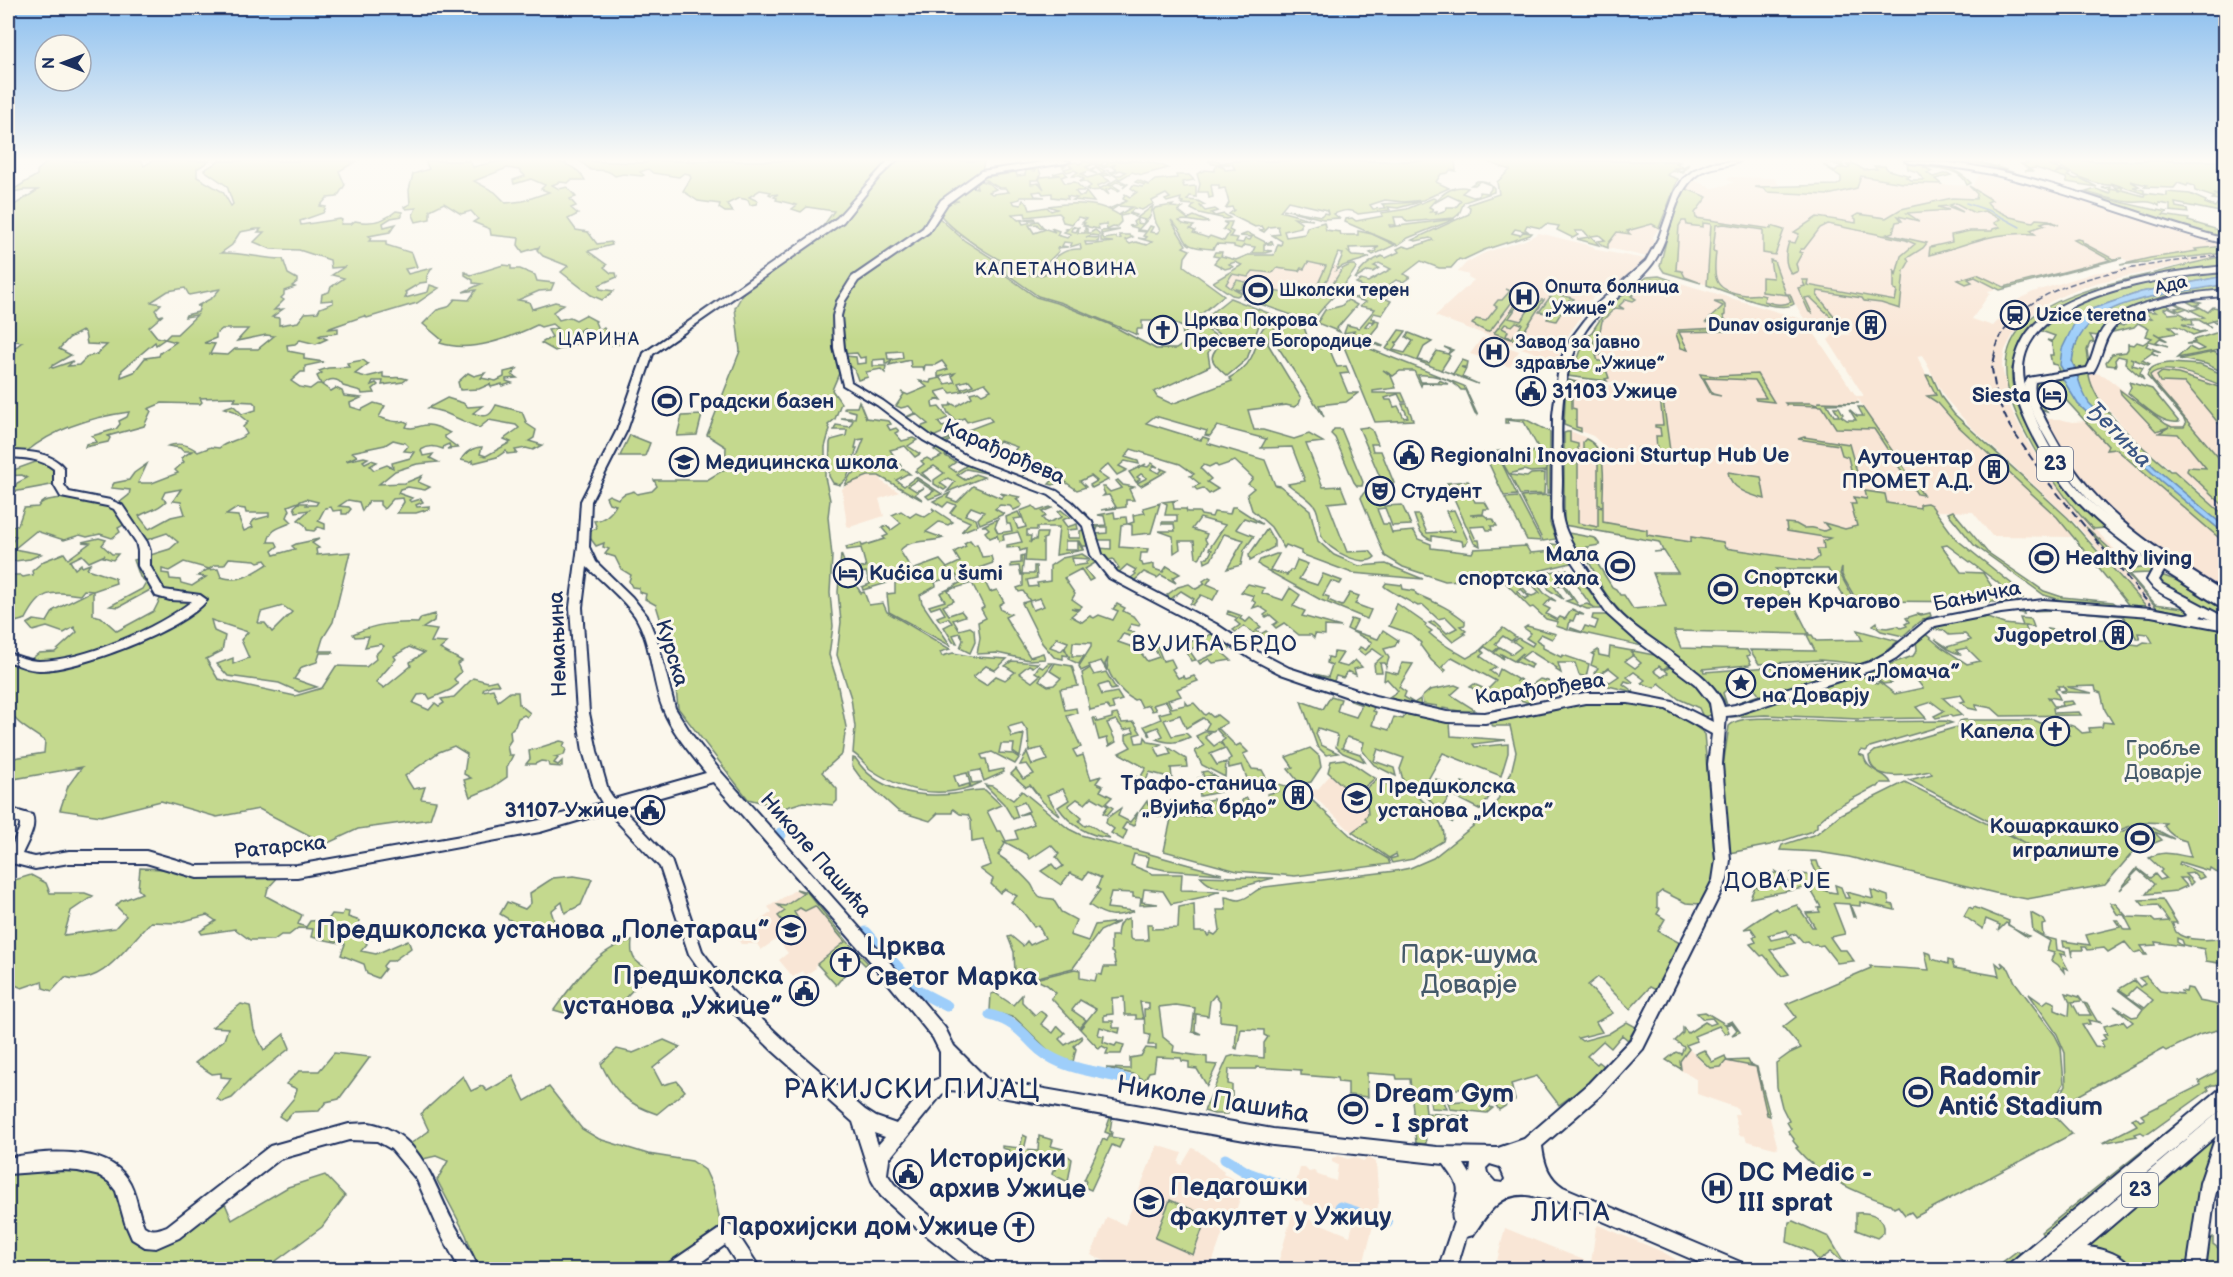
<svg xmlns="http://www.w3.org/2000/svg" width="2233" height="1277" font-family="'Balsamiq Sans',sans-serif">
  <rect width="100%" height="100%" fill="#fbf7ec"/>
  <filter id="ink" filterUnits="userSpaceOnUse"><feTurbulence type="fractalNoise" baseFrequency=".0167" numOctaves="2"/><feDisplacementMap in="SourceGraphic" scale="12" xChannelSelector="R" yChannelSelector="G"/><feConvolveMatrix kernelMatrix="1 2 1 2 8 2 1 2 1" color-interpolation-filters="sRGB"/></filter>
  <g filter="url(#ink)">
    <g fill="#f9e6d6" fill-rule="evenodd">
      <path d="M1980,174L2078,198L2225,242V246L2131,263L2120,257L1988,291L1990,293L1972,319L1993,326L2018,300L2033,292L2093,273L2225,253V256L2099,282L2072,291L2048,303L2029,317L2013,335L2005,350L2002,366L2011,409L2030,446L2076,510L2125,560L2115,561L2155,607H2147L2076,524L1969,425L1945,398L1922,355L1917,356L1936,395L1958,426L2057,517L2075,537L1992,536L1973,512L1935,511L1854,498L1856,504H1851L1857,526L1845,529L1832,538L1814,561L1724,547L1723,542L1691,537L1692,542L1597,527L1582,526L1581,524L1563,521L1565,432L1570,431L1587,438L1604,451L1678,462V458L1607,449L1593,436L1564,425L1566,379L1670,393L1669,390L1567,376L1568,370H1574L1582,347L1592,329L1620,294L1645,277L1657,276L1805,320L1794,302L1776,307L1701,283L1685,277L1682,271L1676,270L1679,225L1682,221H1686L1687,225L1698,227H1702L1703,223L1712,224L1707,280L1714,222L1696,218L1694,214L1706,197L1684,188L1691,179L1713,188L1733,183L1727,178L1732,177L1774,178L1785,193L1828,195L1861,176L1903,183L1973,186ZM1806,321L1852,335L1834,334L1828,340L1864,396H1856ZM1857,397L1877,429L1836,428L1821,402L1859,403Z"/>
      <path d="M1652,224L1659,228L1653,237L1654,240L1647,257L1608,248V245L1617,232Z"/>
      <path d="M1539,233L1592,246L1597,250L1645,259L1617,285L1607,292L1604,291L1601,296L1596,294L1591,300H1588L1584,308L1586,310L1566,338L1557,361L1435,316L1474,280L1468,277L1469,275L1458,272L1466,263L1484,253L1525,240Z"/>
      <path d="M1308,262L1337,266L1335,270L1340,271L1328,293L1304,297L1274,291L1270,298L1238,292L1226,284L1232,274L1248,277L1253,271L1272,272L1275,268L1299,271Z"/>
      <path d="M1482,338L1519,351L1510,367L1470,354Z"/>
      <path d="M2158,370L2183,373L2225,387V516L2197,489L2149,452L2125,429L2099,398L2091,384L2090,376L2093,372L2105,376L2164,423L2184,426L2185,421L2148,378L2147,374Z"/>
      <path d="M2046,419H2059L2072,422L2087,421L2225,543V596L2109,514L2064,459L2060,443L2049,429Z"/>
      <path d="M868,476L882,477L881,481L899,492L879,499L884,516L850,527L847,526L842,489L847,484Z"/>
      <path d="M1344,759L1355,764L1358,769L1400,791L1356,836L1308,791L1318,789Z"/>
      <path d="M800,889L845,942L815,965L816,968L806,975L802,971L793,977L779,960L788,953L777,939L761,950L757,944H741L736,937L772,912L768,907L795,890Z"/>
      <path d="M1689,1049L1706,1066L1724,1062L1747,1060L1749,1064L1757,1067L1778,1149L1747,1141L1745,1136L1739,1135L1734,1114H1739L1737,1108L1697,1094V1080L1681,1070L1680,1061Z"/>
      <path d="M1157,1145L1182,1153L1178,1163L1182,1165L1192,1148L1197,1150L1224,1171L1223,1174L1245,1184L1233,1219L1228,1218L1210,1269H1123L1091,1255L1107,1217L1125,1225Z"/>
      <path d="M1339,1156L1348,1159L1354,1157L1363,1161L1368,1158L1376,1162L1379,1202L1362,1269L1276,1270L1293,1212L1350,1236L1357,1209L1341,1203L1338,1214L1328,1211V1216L1324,1217L1322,1213L1324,1209L1305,1204L1301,1200L1296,1201L1292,1197L1300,1168H1305L1309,1172L1314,1171L1318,1175L1336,1181L1338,1165L1332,1162V1158Z"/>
      <path d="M1598,1225L1663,1252L1675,1259L1678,1265L1687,1269L1518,1270V1267L1497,1261L1505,1228L1591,1263L1596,1228Z"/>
    </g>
    <g fill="#c4d98e" stroke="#708476" stroke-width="1.5" fill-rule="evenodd">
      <path d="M48,161H142L144,166L152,161H209L197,169V177L223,192L231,206L233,204L227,186L204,170L219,161H357L339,171L345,185L337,197L327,198L320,206L326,207L323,213L300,221L301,225L340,219L342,220L341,224H351L355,221C370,224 385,221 396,211L402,212V216L391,218L383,223L384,227L396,224L390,232L369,236L372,238L369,241H386V245L412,253L417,267L405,269L408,274L432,268L427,276V282L420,283L405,292L407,294L405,298L428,292L430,285L439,288L417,303L367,318L364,316L330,328L329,329L338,328V333L321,335L319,336L327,339L316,344L300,340L295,344L287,345L288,351L304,354V359L324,362L305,366V372H301L291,381L300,387L310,389L317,384H321L317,376L322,373L319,371L328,368L349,367L347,363L363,360L368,364L355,374L366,377L383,373V377C391,379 398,376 407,379L403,382L382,385L383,381H373L371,385L376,383L378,385L373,389L375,393L362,394L361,391L343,386C338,377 329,378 322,385L331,391L336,388L342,391L344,396L361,398L350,403L351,407L361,410L374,403L385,406L379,417C387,420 395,423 404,421L408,423L406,427C414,430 417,426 426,425C434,424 443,429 450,433L445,436V438L458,448L447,449L450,447L449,444L444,446L443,449C435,446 429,445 421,450L423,456L433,454L430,458L438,462L417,464L395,471L379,484L405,483L422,476L418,482L430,487L425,490L408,487L400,489L398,493L412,498L409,500L411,502L421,499L423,502L416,505L417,507L429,506V509L416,513H397L404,502L403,498L393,499L384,509L380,505V501H369L362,511L359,502L348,500L339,506L349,507L351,509L347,514H342V510L333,511L331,507L325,508L318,521L325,524V529L318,527L314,531L307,530L305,525L298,520L309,510L296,512L294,507L299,503H307L306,505H316L318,502L306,499L288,506L290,510L287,517L292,522C281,528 271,527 268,542H276L278,546L272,551L274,555L295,549L292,546L296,544L319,539L312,543L319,548L316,549L317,555L350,552L333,622L323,638L319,651H333V653H320L317,662L302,667L294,679L317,687L299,692L279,683L228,676L217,664L233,658V664L249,658L241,640L248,632L211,620L214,631L225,636L222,651L206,659L218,679L295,696L322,688L336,666L366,667L376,659L375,655L384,646L381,644L365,647L369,636L355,637L353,634C375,624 394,622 418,623L421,618L435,614L434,621L423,628L437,630L431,642L447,643L440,649L462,661L457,664L461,672L454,679L458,684L450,690L430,699L427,694L418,695L413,703L429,710L435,703L439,706L444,703L441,699L454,697L473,678L488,682L496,680L499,685H492L484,688L483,691L493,689L498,701L510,692H518L519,704L530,713L527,717L524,715L518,718L515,726L510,731L511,740L507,746L509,755H513L507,767V777L491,788L470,797L464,780L471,778L464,774L467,754L454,746L439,752L405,776L413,789L425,787L421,799L436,801L430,819L358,829L326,844L259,809L217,817L161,801L101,816L60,810L68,786L82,767L8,780V759L44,753L45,741C2,713 8,716 8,665L13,663L22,666L39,653L55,652L77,632L74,627L64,633L47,627L33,631L27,624L34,620L47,622L54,610L92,591L84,590L80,595C49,591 41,590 26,619L8,624L10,618L8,617V575H20L23,577L33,575L32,571L44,561L64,553L68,559L90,543L82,542L99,538L106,540L102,545L112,554H118L113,560L103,557L105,555L89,562L82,555L70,561L75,569L81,564L82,567L90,564L87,569L115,578L116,583L93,591V615L101,617L117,631L154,611L160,599L168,595H158L152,589L119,607L110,606L142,589L146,582L140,577L134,560L170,549L178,542L167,533L146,540L119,503L129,495L130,490L111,488L114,483L129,480L134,473L147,464L138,483H152L178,473L175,470L184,462L181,458L192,451H183L180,448L168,446C179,442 190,445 198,452L211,447L219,448C228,441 240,440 247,434L243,427L248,422L234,411L224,408L233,405L242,414L256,410V405L253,402L234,401L236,398L233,397L200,398L202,402L200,404L162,403L148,409L151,411L144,426L108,436L110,438L108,442L85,447L86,444L97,442L92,436L116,429L120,424L119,421L127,417L129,412C92,417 55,428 26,452L8,450V351L13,349L22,342L8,340V209L38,190H23L8,193L37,175V171ZM256,229H261L258,232H264L254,242L271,249L299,250L330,260L331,268L344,267L332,275L344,278L331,287L329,292L322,294L321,301L333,300V303L320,308L318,312L305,313L298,322L279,325V318L272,317L283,309L274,310L284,300L281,298L284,295V291L295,287L292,286L297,282V279L288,274L283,259C261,259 243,252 221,253L232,245L240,232ZM185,288L189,295L220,289L212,298L197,306H200L198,312L186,315L185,317L197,315L177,334H170L165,339L157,337L149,327L163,315L159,316L155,310L161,304L151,302L168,291ZM222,329H248L237,341L266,335L274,336L258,349H235L228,355L210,354L215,344L204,343L216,338V334ZM82,331L85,333L87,344L107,345L96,355L88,356L79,365L68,366L73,361L53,368L50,367L71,355L59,349L69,338ZM165,339L176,342L160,353L159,356L145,358L134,372L121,377L122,370L155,342L156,345ZM393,440L405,443L408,446L404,451L414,452L410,458L392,463L393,468L387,465L374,470L370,466L377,462L371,460L365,463L363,461L368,458L364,457L346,461L357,456L352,452L385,445ZM181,489L173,501L181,502L185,514L171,517L149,529L139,516C149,510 158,510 166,501L162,498L165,492ZM237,508L245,509L246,513H269V516L254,520L251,524L253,527L244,531L238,516L226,515ZM229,558L255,560L258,562L265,560L268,564C252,574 241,583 221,577L218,569L207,570L198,576L206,577L192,586L181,583L180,580L170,579L169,574L162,573V569L169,571L184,562L209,569L215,565H224ZM283,606L292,612L272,632L265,623H258L261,612ZM409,647L424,653L410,662L411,666L384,688L376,682L396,659L394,656Z"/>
      <path d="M425,161H470L473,167C501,160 569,149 585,180H571L568,183L560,182L552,185L559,189L567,187L576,197L570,199L576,206L571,208L578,214L568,219L576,230L588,232L597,244L611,242L612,245L588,251L607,265L604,267L611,273H616L617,277L599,285L600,289L614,291L602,300L591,295L561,272L568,266L543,256L537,250L539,247L523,252L518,245L519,238L491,235L490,229L473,222L478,219L471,211L461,214L444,203L430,210V219L416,222L413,215L416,208L406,209L404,207L410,204L409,190L413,174L429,169ZM507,168L519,170L525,176L513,180L514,184L531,179L545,185L541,189L549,192L523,201L506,203L495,192L474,181Z"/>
      <path d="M580,161L646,163L647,161H984L982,172L938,203L918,233L855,276L840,297V371L832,390L841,403L835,419L828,425L830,429L825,447V477L830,500L828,517L832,556L830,593L833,626L829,655L836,677L846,727L842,754L822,772L837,789V801L833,805L803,802L784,808L748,799L678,708L673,660L656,605L645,599L646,594L639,592V588L632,587L629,581L631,575L621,569L615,557L605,554L609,549L603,547L604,543L596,546L591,539L587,540V532L597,528L594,521C604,520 611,514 616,505L609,503L606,497L609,495L618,499L624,494L634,491L637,494L652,491L657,486L654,480H707L725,469L726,447L707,435L740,351L735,308L749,283L810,244L834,211L807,207L801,212L792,209L797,205L776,200L777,198L774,197L778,194L771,195L769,194L771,192L760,190L749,197L758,201L756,204L750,205L748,200L739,198L727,204L733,212H725L719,208L720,204L698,201L683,191L691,178L689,174L684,173L679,177L653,173L648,169L640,172L644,175L642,176L623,174L615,176C607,168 600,171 591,170Z"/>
      <path d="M1084,161L1094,164L1086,167L1091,170L1096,167L1095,165L1105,171L1102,173L1096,168L1091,171L1097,174L1088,171L1081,174L1087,178L1106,173L1110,175L1101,176L1110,181L1097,186L1099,189L1107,185L1112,186L1109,184L1117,179L1128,184L1123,188L1126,184L1116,182L1112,185L1120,190L1118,191L1112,188L1106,190L1109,195L1103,190L1088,191L1086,189L1090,190L1088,188L1091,186L1084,181L1079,182L1084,179L1079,176H1072L1078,172L1074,170L1067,172L1064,169L1072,167L1068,164L1063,167L1061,165L1076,162L1079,164Z"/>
      <path d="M1092,161H1108L1101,164L1104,166L1108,164L1106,162C1127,160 1148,159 1168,168L1142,175L1132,172L1120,179L1114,175H1121L1126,172L1120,170L1112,174L1106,170L1112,172L1117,170L1112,167L1116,164L1104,168Z"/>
      <path d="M1209,161H1219L1220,163L1231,161H1455L1456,171L1450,170L1448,173L1441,174L1436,182L1449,188L1423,200L1404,202L1385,200L1370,205L1373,209L1386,208L1382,204L1420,202L1398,208L1388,207L1390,210L1358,214C1350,208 1342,211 1334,214L1339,218L1323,219L1283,209L1321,216L1324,213L1328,214L1327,210L1288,201L1280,211L1313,220L1294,218L1301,223V227L1284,231L1286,237L1305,234L1307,227L1324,222L1326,230L1340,232L1341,235H1358V231L1372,234L1395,245L1373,255L1370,253L1376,251L1375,249L1379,247L1349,248L1350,252H1348L1352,256L1370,257C1357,263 1347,262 1336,270L1343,254L1338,253L1328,278L1320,289L1308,286H1317L1326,266L1308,262L1304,269L1301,268L1299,271L1276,268L1272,273L1253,271L1248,277L1232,274L1226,284L1231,288L1237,280L1246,282L1241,290L1233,288L1242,293L1237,296L1232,295L1213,282L1242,265L1235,262L1229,264L1233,267L1225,269L1214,263L1219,257L1213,256L1215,252H1222L1221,256L1236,260L1248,255H1274L1278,244L1281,245L1282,241L1272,235L1280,234L1278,226L1269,227L1264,232L1260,230L1264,229L1262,226L1255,227L1229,214L1234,210L1232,207L1226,208L1229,203L1225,188L1219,189V185H1211L1213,197L1209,198L1208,192H1198L1200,184L1197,174L1205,170L1214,171L1217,165L1223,166L1225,170L1235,169L1232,164H1212Z"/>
      <path d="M1485,161H1678L1680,162L1676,163L1683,167L1689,164L1686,168H1673L1681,171L1685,169L1683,173L1672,170L1667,175L1678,179L1659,228L1652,224L1627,231L1630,234L1617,232L1608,244V248L1603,246L1598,241L1605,240L1599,235L1591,236L1599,245L1577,239L1589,237L1584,231H1575L1578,235L1573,238L1557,230L1559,226L1546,224L1541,228L1527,225L1525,229L1529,232L1515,229L1512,233L1520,235L1523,232L1532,233L1530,235L1484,250L1463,260L1459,259L1451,268H1439L1421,261L1404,274L1410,277L1403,282L1396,280L1378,293L1388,297L1386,298L1356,283L1361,280L1368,282L1391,269L1379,263L1374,266L1379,268L1373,272L1368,271L1355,279C1362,267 1370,261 1382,256L1386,258L1399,252L1397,249L1403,246L1410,248L1433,240L1430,238L1416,241L1412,240L1469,214L1470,207L1467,206L1469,204L1499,194L1497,182L1510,170Z"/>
      <path d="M1963,161C1988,161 2011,173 2035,179C2079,192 2123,204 2167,212L2163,215L2189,219L2188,221L2225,232V240L1986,165Z"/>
      <path d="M2026,161H2050L2059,167L2053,165L2050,166L2062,170L2055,173L2064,171L2070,174L2067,176L2076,179L2080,178L2097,187L2067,182L2066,178L2036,168L2029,169L2032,171H2025L2029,169L2021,164L2028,163Z"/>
      <path d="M2053,161H2225V191L2222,193L2225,196L2213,194L2225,199V201L2212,199L2214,197L2195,191L2194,186L2188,184L2187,186L2178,183L2174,188L2144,187L2147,185L2130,181L2139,186L2133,187L2144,190V193L2167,196V192L2190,194L2206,201L2205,203L2215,207L2217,204L2225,208V213L2175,203L2176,207L2187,209L2188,213L2170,211V205L2159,203V206C2150,199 2139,203 2130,202C2116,201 2100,196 2086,192L2096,189L2110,194V190L2102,188L2110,187V189L2121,191L2114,187H2122V190L2144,196L2145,194L2111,183L2115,185C2097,187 2067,173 2053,161Z"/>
      <path d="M1830,162L1841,163L1843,165L1841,166L1847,169L1850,167L1846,165H1853L1851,162L1864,170L1877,169L1874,166H1885L1888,170L1911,176L1906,177L1911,180H1924L1917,172L1908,169L1907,163L1918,165L1914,162C1935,164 1956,166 1971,183L1967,185C1961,168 1937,168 1923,167L1932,171L1927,173L1933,177L1947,173L1951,175L1935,179L1941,184L1903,183L1861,176L1857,188L1828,195L1767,192L1765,189L1755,187L1837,185L1841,182V177L1823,165L1835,171L1838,168H1845Z"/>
      <path d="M1038,166L1041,175L1038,180H1031V184L1039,183L1044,189L1039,179L1041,177L1061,175L1053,174L1064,171L1067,175L1061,177L1065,183L1075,182L1085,191H1075L1079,196H1084L1086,192L1094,202L1073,200L1077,198L1067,196L1068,199L1052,197V193L1043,194L1041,191L1033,192L1035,196L1045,197H1020V199L1012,201L1015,204L1021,205L1023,200L1028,204L1030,210L1047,207L1051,211L1057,209L1048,206C1073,202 1100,202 1119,215L1132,207L1118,206L1112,210L1109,209L1127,201L1123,199L1125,194L1130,197L1137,192L1131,188L1133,185L1142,187L1145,185L1135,182L1138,180L1149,185L1155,180L1177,178L1176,175H1189L1194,180L1182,182L1184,187L1196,186V197L1190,196L1187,200L1198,201L1205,205L1200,206L1205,211L1215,209L1218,211L1211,213L1215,216L1224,214L1230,218L1226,219L1199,213L1191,209L1194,205L1181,204L1183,202L1180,201L1181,198L1167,202L1165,200L1170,198L1166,194L1152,201L1153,204L1142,210L1134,208L1130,213L1137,215L1135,217L1130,214L1120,216L1121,222L1116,227L1118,228L1113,227L1107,230L1106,224L1098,225L1099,229L1083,226H1088L1083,225L1085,223H1082L1086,219L1078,217L1072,224L1063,222L1061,217L1062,216L1059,213L1026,217L1025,213L1012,214L1018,220L1034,218L1035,220H1021L1023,224L1038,221L1044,228L1039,227L1037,224L1029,225L1034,233L1046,229L1055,232L1051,228L1059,231L1057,235L1067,238L1071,234L1064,232L1067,230L1064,228L1068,229L1071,226L1075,227L1072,228L1071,231L1076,232L1078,228H1076L1079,227L1078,233H1085V228L1087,229V233H1090L1095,230L1099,233V236L1092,235L1086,237L1099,238L1098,242H1085L1086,245L1113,242L1101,241V231L1120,230L1101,234L1104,239L1116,237L1117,239L1121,238L1119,235H1129L1133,237L1125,240L1130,244L1136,242L1147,245L1152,242L1138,238L1145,239L1147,237L1143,236L1146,232L1137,231V228L1129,226L1135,225L1133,222L1137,219V223L1143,224L1145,220L1137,218L1153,206L1150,217L1138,230L1147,231L1150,226L1153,227L1150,232L1157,233L1160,230L1156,223L1153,211L1155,208L1173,205L1171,207L1183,208L1178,211L1188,219L1194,216L1208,222C1200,225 1190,218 1179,221L1183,224L1194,226L1190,229L1195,231L1193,233L1208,238L1210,236L1224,241L1229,233L1223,229L1227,224L1223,222H1232L1229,230L1233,232L1230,237L1238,238L1236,242L1243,243L1245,239L1250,240L1252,237L1240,236L1248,233L1267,243L1272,241L1273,244H1264V250L1272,251L1265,253H1252L1255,247L1244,245L1241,249L1234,247V245L1216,244L1213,249C1174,247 1193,239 1171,220L1186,245L1183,247L1190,250L1185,257L1184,266L1224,295L1193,321L1183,337L1182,327L1171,321H1142V329H1137V335L1133,333L1062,303L1038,296L1007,274L999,262C1015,265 1027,280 1045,274C1052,257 1063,248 1081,249L1080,244L1070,247L1072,243L1064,242L1062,246L1068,247L1057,248L1059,251L1047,263L1040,274C1014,274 954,234 939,213L946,203L959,201H947L967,186L977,188L976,185H968L978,180L986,183L985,181L996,189L989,192L992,194L1009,192L1005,188H999L986,180L978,179C989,175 997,176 1007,174L1005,172L1020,169L1021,171L1016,172L1017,176L1025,175L1026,170L1036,171L1030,167Z"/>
      <path d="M1477,181C1484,180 1490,182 1494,188V192L1464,202L1459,214L1454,218L1407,222L1403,217H1394L1396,225H1389L1390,227L1455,219L1408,238L1398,245L1345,222L1346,219L1352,218L1356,221L1383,216L1381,213L1407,209L1433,198L1436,199L1429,207L1433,209L1430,212L1437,211L1436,214L1446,210L1447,207H1456L1461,201L1448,195L1434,203C1443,193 1454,184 1468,188L1462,193L1473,197L1479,196V192L1488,193L1491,189V185L1480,181L1475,185H1471Z"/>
      <path d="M1969,186L1992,200L1987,202L1992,208L2010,217L2033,222L2036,219L2049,220L2059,225L2047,221L2041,223L2045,225L2030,230L2035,234C1994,230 1966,246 1929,255L1930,247L1952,242L1951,235L1970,231H1992L1993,229L2000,227L1994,223L2000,219L1985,211L1974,213L1956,203L1950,205L1963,212L1947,206L1938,207L1949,210L1907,213L1919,221L1898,216L1902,221L1896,222L1893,232L1887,234L1927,243L1923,248L1907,258L1909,262L1904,271L1900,309L1881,303L1864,301L1862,298L1818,291L1817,295L1835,317L1841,319L1827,320L1830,319V316L1810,297L1805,298L1812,313L1809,312L1798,288L1805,286L1802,280H1808L1807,285L1895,301L1897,291L1894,290V269L1896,275L1901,256L1915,244L1906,240L1828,224L1820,228L1804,249H1801L1799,252L1802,253L1796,264L1798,271L1792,274C1784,265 1785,253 1789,242L1795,243L1799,234L1794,232L1817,217L1856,223V219L1853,217L1858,214L1886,218L1901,209L1952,198L1976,199L1977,194Z"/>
      <path d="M1684,188L1707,197L1695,213L1696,218L1771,229V226L1784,230L1775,255L1763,253V230L1724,224L1716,225L1713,251L1716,252C1713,280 1714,291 1746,295C1753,295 1759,293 1765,296L1764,301C1775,304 1781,306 1791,302L1788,295L1762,292V277L1773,278L1770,260L1774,261L1786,294H1790L1794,304C1779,314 1725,291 1707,285L1711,224L1703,223V227L1687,225L1686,221H1682L1679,226L1676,270L1682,271L1685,277L1701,283L1664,272L1660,266L1667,237Z"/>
      <path d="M938,217L965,241L995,260L1004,274L1036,297L1060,304L1109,324L1156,349H1176L1190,339L1198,323L1216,336L1208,353L1210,366L1154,392L1157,397L1172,404L1232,381L1229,378C1238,373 1246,368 1251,358C1262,338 1254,324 1282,319L1270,334L1268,344L1301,398L1299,404L1294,407L1286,405L1248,410L1254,430H1263L1294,439L1309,434L1323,442L1306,444L1323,487L1341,486L1347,501L1328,503L1347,552L1370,551L1375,557C1364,569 1328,550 1322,537C1318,527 1321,514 1314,505C1307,496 1296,491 1288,484L1305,481L1292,447L1261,448L1266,439L1217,426L1210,436L1205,435L1207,431L1155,416L1146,423L1201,440L1203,437L1209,439L1207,443L1265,460L1275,485L1280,486L1310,510L1318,541L1334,555L1359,566L1386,564L1423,579L1352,573L1301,554V551L1286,545L1284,548L1271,527L1252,510L1247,494L1254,488L1248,484L1253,478L1235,461L1218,467L1215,464L1209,467L1204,465L1200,468L1211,479L1207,482L1218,489L1209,494L1203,488L1197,490L1194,487L1200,484L1190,476L1194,474L1180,464L1131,449L1125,457L1138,461L1139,464L1125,461L1119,466L1127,470L1117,475L1108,464L1098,473L1108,480L1092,488L1090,485L1097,481L1091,476L1080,481L1086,487L1077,490L1062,480L1053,485L1049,484L1061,471L1039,461L1023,476L1024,470L1030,463L998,454L1000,452L1011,455L1017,447L1000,441L995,444L987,438L976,444L965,431L992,421L988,416L967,422L964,418L956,421L948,413L945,406H950L951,403L956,406L972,397L970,393L978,391L982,394L991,390L985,383L963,391L961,389L973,385L969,380L958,383L962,391L951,393L947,389L936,392L942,400L936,399L932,402L933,408L939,407L948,418L938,422L942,427L955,424L958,429L947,432L953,439L944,444L940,442L949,439L944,432L935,436L936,438L934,439L917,428L928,424L916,414L904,418L915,413L909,406L901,408L896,406L904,394L901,392L908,395L927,387L920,381L930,383L931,380L941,378L945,384L955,382L952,376L955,373L938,377V372L948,369L942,361L935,365H925L924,370L923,367H911L910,360L889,365L892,360L903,358L902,351L887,352L888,359H892L887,364H885V359L873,360V366H886L885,373L881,369L866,372L868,377L858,380L854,369L847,365L845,356L856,357L857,364L866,363V357L860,358L857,353L843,354C841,323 837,305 858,279Z"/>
      <path d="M2077,239L2082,240L2083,243L2113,259L2122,258L2000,290L1975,277L1968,279L1972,282L1966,284L1958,280L1977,274L2004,287L2110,260L2074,240Z"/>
      <path d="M2225,246V253L2120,265L2150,258L2197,251L2195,249Z"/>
      <path d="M2225,256V267C2176,269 2069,287 2034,323C2027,330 2022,338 2019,346C2016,354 2017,362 2012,368C2006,426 2084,499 2121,540L2106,528L2093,529C2066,501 2043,467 2025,432C1965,321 2056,295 2146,275C2172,269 2199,261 2225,256Z"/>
      <path d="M503,265L511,266V269H520L535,275L537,281L554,283L551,290L539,291L518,300L529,302L532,309L555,302L564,304L553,312L559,320L570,317L576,320L585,315L596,321L595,322L598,329L604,328L607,334L603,337L629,332L632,342C618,344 608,348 596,340L598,337L583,328L579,331L591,338L555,351L541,343L552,337L548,330L557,328L552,324L541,327L537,325C508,339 471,353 440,343L442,340L423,324L437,310L448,307L455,299L469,300L476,290L463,292L481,284L473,283V280L465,275V272L471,275Z"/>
      <path d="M1350,265H1355L1356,268C1344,289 1325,302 1312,322L1243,298L1245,293L1242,292L1248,283L1274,288L1270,298L1274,291L1304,297L1311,296L1315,291L1327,293L1342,269Z"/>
      <path d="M2225,271V276L2141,292L2086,311L2063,371L2059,373L2057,365L2052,364L2050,355H2053L2052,343L2047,340L2052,341L2055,336L2041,331L2055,318L2060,320L2064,317L2058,313L2062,310L2102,295L2079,302C2125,284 2176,276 2225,271Z"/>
      <path d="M1659,276L1671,280L1668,283L1657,279L1631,296L1636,299L1633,301L1626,299L1619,306L1624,309L1615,308L1602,321L1599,336H1596L1599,340H1594V343L1599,344L1600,349L1597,350L1602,355H1596L1598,361H1603L1609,378L1605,379L1607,381L1567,376L1568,370H1574L1582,347L1603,315L1599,313L1647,277Z"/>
      <path d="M2225,284V290L2138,306L2105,324L2098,336L2090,335L2094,342L2090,343L2087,350L2089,364L2086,368L2077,370C2069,361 2073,354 2076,344C2093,294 2182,294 2225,284Z"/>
      <path d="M1506,289L1518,294L1491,330L1487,332L1472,324L1476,319L1486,321L1497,307L1494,305L1498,300H1502L1510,291Z"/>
      <path d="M1368,291L1391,301L1382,315L1374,313L1371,318L1375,319L1373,322L1369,321L1365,326L1369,327L1376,320L1379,321L1378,326L1369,337L1372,338L1371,341L1383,346L1382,347L1360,339L1363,335L1361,334L1356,338L1351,336L1354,331L1344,333L1347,325L1359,328L1375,309L1360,306L1366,302L1353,298L1363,297Z"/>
      <path d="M1554,292L1574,299L1572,302L1569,300L1556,321L1547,319L1549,315L1547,314L1563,297L1546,313L1539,312Z"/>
      <path d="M1524,294H1527L1525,297L1532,299L1530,303L1537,305L1541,300H1544L1524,331L1519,329L1522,324L1516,322L1512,326L1505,324L1502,328L1508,331L1506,336L1512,338L1515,334L1519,337L1517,341L1494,333L1512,310L1514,311L1509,318L1521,321L1532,305L1521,302L1514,310L1512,309Z"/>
      <path d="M1230,298L1281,318L1259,325L1247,359L1227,376C1197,351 1222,355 1220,335L1201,321Z"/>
      <path d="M1348,300L1357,305L1337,328L1340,332L1317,323L1325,310L1341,306Z"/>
      <path d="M2191,300L2201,303L2196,305L2208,312L2213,307L2225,309V317L2213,320L2225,327L2213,321L2206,323L2211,327L2199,320H2192L2193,325L2182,324L2199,332L2206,331L2193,335C2184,330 2180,325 2169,326L2177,333L2159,336L2154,333L2168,341L2160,338L2156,342L2168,346L2149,341L2146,346L2161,352L2154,350L2152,352L2158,356L2152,353L2142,360L2150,364L2148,365L2130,358L2133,359L2132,365L2143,368L2140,373L2144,380L2125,363L2126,358L2118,356L2115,360L2116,366L2107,365L2106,362L2112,354L2126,352L2128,349V344L2134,345L2137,342L2143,344L2152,338L2146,336L2149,329L2138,323L2134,327L2109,333L2117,324L2123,326L2125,324L2120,322L2137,314L2147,319L2152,318L2142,311L2156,312L2151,308L2165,304L2177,311L2168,307L2164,309L2169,314L2180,313L2187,317L2184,318L2186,319L2204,317L2187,308L2179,311L2175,308L2181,307L2174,303L2192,310L2199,308L2186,301Z"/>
      <path d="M1714,302H1722L1725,305V315L1723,316L1726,321H1722L1728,331L1679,332L1688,350L1681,348L1676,334L1678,330L1719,328L1717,319L1705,323L1723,306Z"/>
      <path d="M1291,321L1303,324L1309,342L1305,343L1307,348H1329L1337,367L1346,366L1349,373L1340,374L1348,393H1358L1346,402L1319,405L1324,417L1278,347V336Z"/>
      <path d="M1399,330L1406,331L1398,342H1395L1397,343L1393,350L1405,353L1413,341L1406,337L1409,333L1432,342L1424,347L1418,360L1429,363L1437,351L1448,354L1450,350L1444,347L1453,350L1448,354L1450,356L1441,370L1453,374L1462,360L1468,362L1467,367H1461L1466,369L1462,377L1478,384L1386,349Z"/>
      <path d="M2225,330V340L2218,342L2225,346V349L2177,358L2189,347L2197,351L2204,349L2195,344H2186L2195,342L2193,340Z"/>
      <path d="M1340,337L1464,386L1478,416L1475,413L1465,390H1461C1451,378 1432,374 1418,375L1421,382H1439V380L1448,384L1422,383L1421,386L1414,371H1400L1393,376L1383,370L1391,376L1396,388L1373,391V393H1402L1406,402H1402L1398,394L1385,398L1386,400H1391L1394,407L1398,406L1404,418L1408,417L1402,404H1407L1413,420L1375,422Z"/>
      <path d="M2214,352L2219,355L2225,354V373L2206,364L2179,359Z"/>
      <path d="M2171,363L2200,365L2225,375V387C2209,380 2164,361 2150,375L2152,380L2225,465V507L2187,471L2188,467L2206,468L2178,434L2159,433L2169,427L2156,431L2121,394L2120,390L2166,424L2172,427H2184L2186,424L2184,419L2147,376C2149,365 2161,364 2171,363Z"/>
      <path d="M517,369L512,375L517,378L506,379V381L512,383L502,386V384L491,387L490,384L479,389L460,390L458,382L468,373L474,376L485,373L481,378L496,381L504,377V372Z"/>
      <path d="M2162,372L2178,374L2225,389V431L2185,383L2160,382L2157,376Z"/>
      <path d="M2086,373L2089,375C2095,410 2142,446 2170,471H2174L2225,516V527L2155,468L2088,403L2082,393L2077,374Z"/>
      <path d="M1700,374L1715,376L1757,374L1774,402L1756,400L1755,398H1766L1755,380L1704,378L1713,394L1721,396L1711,394Z"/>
      <path d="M1926,375L1932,376L1942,398L1954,414L2068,518L2147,607H2130L2057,517L1958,426L1938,403L1927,396L1936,395Z"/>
      <path d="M2063,377L2078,404L2093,418L2161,481L2225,534V543L2116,449L2106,450L2108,446L2053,386L2034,388L2047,399L2039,400L2047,412L2041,410C2036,403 2031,390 2035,381Z"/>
      <path d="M1566,379L1576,382L1572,384V408L1576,409V427L1581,428V432L1564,425Z"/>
      <path d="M2129,382L2152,389L2179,422C2161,425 2142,404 2128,393L2131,387Z"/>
      <path d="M1657,392H1662L1671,458L1638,453V448L1657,450L1656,436H1661L1660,428L1655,427V425H1663L1660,397L1657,396Z"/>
      <path d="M447,398L463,403L468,407L482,406L473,413C486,418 490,417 496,405L522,412L527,424L536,430L534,438L529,441L542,445L533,450L526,448L515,450L517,453L507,454L506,451L497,457L473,463V460L469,462L461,460C465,452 474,447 482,447L480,454L486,456L511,442L504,439L519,428L516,425L489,420L479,428L443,412L428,408Z"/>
      <path d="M859,401L866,418L889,421L891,424L887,425L890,430L896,428L899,431L895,433L902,441L913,438L917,440L908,446L920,454L915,457L905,446L890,450L901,466L898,468L901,470L904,469L910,474H907L896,480L904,486L916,477L942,494L929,499L926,496L934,491L917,480L908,486L916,491L924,488L915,494L923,500L920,499L879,476H868L845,485L851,474L860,472V469L853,467L864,439L857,440L855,448H857L847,478L840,485L833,483L829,476L830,443L831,440L846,436L847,430H834L836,425L850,427L853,420L841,418H855L856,412L844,409L845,407H857Z"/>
      <path d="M1818,402L1859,403L1827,404L1834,416H1839L1834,407H1839L1843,414L1841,416L1847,420H1856L1849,409L1857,416H1863L1858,407H1862L1923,495L1917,494L1874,429L1836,428L1822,406L1787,405L1785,403H1811L1817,405Z"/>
      <path d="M702,415L697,435L677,436L682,416Z"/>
      <path d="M1505,419H1525L1550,432V493H1547V458L1546,471L1530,472L1524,470L1509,474L1498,455L1517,495L1504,496L1484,453L1507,450L1509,453L1540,451L1524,422L1507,420L1508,423H1505Z"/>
      <path d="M1367,427L1372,430L1378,444H1371L1373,451H1381L1394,483L1387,489L1392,500L1382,501L1384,506L1402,505L1411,525L1392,526L1385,508L1377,509L1383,524H1389L1392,533L1414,531L1418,539L1431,544V548L1472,553L1474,549L1526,546L1530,553L1554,551L1551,544L1560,545L1571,563L1513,577L1445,581L1403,567L1385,556L1361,498C1363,488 1378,488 1380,477L1359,428Z"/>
      <path d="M1334,429H1341L1363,482L1362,486H1357L1354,482L1335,438L1331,434Z"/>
      <path d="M1567,432H1570V442L1578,444V523L1598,527V507L1603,508V522L1647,530V535L1691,542V537L1723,542L1725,548L1814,561L1819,557L1817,549H1824L1823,541L1830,538L1787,531L1786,523L1796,524L1803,528C1815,527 1813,528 1824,531L1829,529L1824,523L1845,529L1857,526L1851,504H1856L1854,497L1867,499L1865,491L1885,494L1887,503L1920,508V504L1927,503L1931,505L1956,539L2017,588L2023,598L1994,606L2014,599L1997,582L1947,545L1942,546L1961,572L1983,573L2002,602L1857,601L1842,575V568L1840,574L1853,598L1846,600L1828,569H1776L1809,634L1674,631L1681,648L1747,650L1750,655L1747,656L1751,664L1749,665L1703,669L1704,672L1824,663L1851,666L1736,705V703L1759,695L1748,679L1739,674L1734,684L1726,683L1729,687L1723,693L1727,705C1706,669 1664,652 1633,624C1621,613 1609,600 1601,586C1596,577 1594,569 1588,561C1581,552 1568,545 1568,533L1595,538L1600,545L1587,547L1612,587L1616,589L1620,595H1624L1633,609L1666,606L1653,573H1678L1664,551L1654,552L1663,551L1659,542L1564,525V433Z"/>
      <path d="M630,435L650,443L645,456H620Z"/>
      <path d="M1804,437L1849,444L1860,483L1854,482L1848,457L1842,455L1839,445L1798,439Z"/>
      <path d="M1586,439C1610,449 1602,485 1603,506L1598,505V455L1583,452V442Z"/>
      <path d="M938,448L948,454L945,456L956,462L949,467L956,472L966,466L959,460L1000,476L966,469L957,475L965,480L975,474L984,477L947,492L955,482L948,478L940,483L947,488L944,490L934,484V480L944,473L934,466L922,473L932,482L915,471L924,464L921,461L927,458L932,461L942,456L934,450Z"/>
      <path d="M41,460L57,469L56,484L13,492L17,491L14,489L17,483L27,478L22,475L8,476V472Z"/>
      <path d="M1152,463L1158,467L1154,466L1151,469L1159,473L1162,470L1160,468L1167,471L1141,486L1137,483L1147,478L1141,474L1137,477L1140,479L1136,482L1129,472L1146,464L1144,466L1148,467Z"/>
      <path d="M1728,472L1761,477L1765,499C1750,495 1730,489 1728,472Z"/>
      <path d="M1545,473L1544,494L1520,495L1510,475L1527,477L1531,474Z"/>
      <path d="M1118,480L1123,485L1134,487L1129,489L1134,500H1126V507L1101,510L1116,507L1109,495L1103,496L1105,494L1102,487H1105L1110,492L1122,488L1116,481Z"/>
      <path d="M1468,481L1472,486H1477L1480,492L1471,493L1475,502H1485L1489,509H1484L1483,514L1470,515H1484L1489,519H1493L1497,526H1491L1492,530H1487L1485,526L1470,527L1476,540H1479L1480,546L1474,543L1447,483Z"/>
      <path d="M973,486L1001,498L1004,495L1000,493L1020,497L1016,499L1022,505L1021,507L1014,510L1010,506L1000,505L995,509L1004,514L980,524L978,519L984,512L971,507L965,515L976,519L978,525L961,532L970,522L950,513L956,505L948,502L943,507L933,501L950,493L947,498L957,502Z"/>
      <path d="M1550,495V523L1556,539L1543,541L1521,497Z"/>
      <path d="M67,496L117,507L127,523L118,528L120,532L112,538L100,534L87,537L80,535L64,540L36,531L14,549L41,554L30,559L8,562V548L16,536L8,535V527L18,525L24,508L38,507C43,497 56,501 67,496Z"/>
      <path d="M1518,497L1541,541L1527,540L1505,498Z"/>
      <path d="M1178,500L1173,502L1174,509H1186L1187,512H1199L1201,515L1212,517L1214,512L1230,514L1232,507H1236L1262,524L1244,518L1236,529L1254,536L1244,550L1241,565L1227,569L1244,540L1224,534L1211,560L1205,563L1204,558H1208L1212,550L1209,549L1225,525L1200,518L1192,529L1207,534L1205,539L1207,543L1199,559L1196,557L1194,541H1179L1180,549L1174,553L1173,536L1159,531H1175L1174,524H1162V522H1177V515H1165L1167,504L1163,502Z"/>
      <path d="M1160,503L1151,533L1132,535V525L1128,524L1134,522L1133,515L1145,513L1143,508Z"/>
      <path d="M1033,506L1038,511L1050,507L1052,508L1042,512L1046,516L1042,518L1047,523L1062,517L1058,512L1061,510L1070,517L1062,520L1067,527L1077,524L1078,529L1067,530V538H1080V531L1087,528L1093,557L1087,546H1083L1084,550L1079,541H1065V550H1078V542L1083,550L1056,555L1059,527H1037V530H1027V536H1031L1030,543L1032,540H1036L1037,533H1047L1046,538L1043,539V562L1025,561L1026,549L1020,551L1019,547L1007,548V545L1022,542L1018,532L1003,535L1004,540L999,541L997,535L990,538L985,532L989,529L986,526H982L998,519L995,527L998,533L1012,531L1010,524H1007L1006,517L1018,512L1021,518L1014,519L1018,529L1026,527L1020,511Z"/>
      <path d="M932,508L953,522L948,525L939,522L926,532L943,538C929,543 907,539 900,551L912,570L940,560L947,568L960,562L954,552L966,546L964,543L970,540L974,545L977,544L982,557L991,556L993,563L976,569L980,577L988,575L990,582L986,584L990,592L997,590L1004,602L999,605L1001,610L1011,614L1005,617L1030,657L1043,653L1045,659L1029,660L997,653L977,654L980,638L978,622L986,618L981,609L984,607L972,583L956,588L954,586L960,583L956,575L935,582L936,586L920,595L922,603L951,646L889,612L887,594L895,593V583L904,581L899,580L896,573L885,575L887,583L863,590L862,587L870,584L866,572L857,574L855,569L866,567L861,548L847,550L846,547L861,543L862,546L885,539L883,537L888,535L882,528L887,526L891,530L901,523L892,515L901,511L910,517L916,513L925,517L934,511Z"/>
      <path d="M1454,510L1468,541L1466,544L1463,545L1462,541L1432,536V540C1420,537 1418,526 1414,515H1419L1427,533L1455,531L1446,511Z"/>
      <path d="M1953,511L1987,552L2044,591L2062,597L2113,602L2120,607L2067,602L2044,595L1974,545L1948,513Z"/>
      <path d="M1114,512L1115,518L1126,517L1127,524L1121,525L1119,547L1148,549L1147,553H1141L1140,562L1142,563L1143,566L1154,564V569L1163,572L1167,566L1180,574L1172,578L1176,583L1161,575L1157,578L1144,572L1134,581H1127L1136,574L1134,572L1136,570L1127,565L1118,573L1113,570L1119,568L1113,559L1109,560L1105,555L1101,556L1099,548L1111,549V540H1098L1097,534L1107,533V527H1098L1097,530L1095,526L1106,525L1104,516L1098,515Z"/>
      <path d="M2086,527L2110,549L2107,550L2127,570L2147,567L2154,568L2149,573L2129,574L2155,604L2191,609L2193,614L2158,609Z"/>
      <path d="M1267,529L1274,541V547L1250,560L1249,555Z"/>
      <path d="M841,554L845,564L844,580L852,579L861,593L864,592L869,605L883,603L887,612L950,649L940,652L942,656L953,653L976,657L1007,659L995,670L986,666L973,677L986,685L996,676L1005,680L1015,672L1005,666L1012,661L1038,663L1033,667L1029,665L1019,673L1032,682L1040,675L1035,672L1039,666L1043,668L1048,663H1053L1039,680L1048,686L1054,685L1061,678L1050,671L1055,663L1072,666L1078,686L1060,689L1065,710L1076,708L1077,713L1067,716L1081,747L1073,750L1077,757L1083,755L1091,779L1101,776L1096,783L1103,786L1100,791L1112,797L1106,803L1113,808L1107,815L1103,813L1108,806L1092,797L1085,804L1077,799L1068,806L1082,818L1079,821L1085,826L1089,824L1110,838C1088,836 1071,826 1058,807L1069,800L1063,789L1047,795L1060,816L1043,802L1030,785L1026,787L1011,774L1016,769L1023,779L1034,774L1027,764L1020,765L1027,752L1032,765L1048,760L1042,748L1029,751L1028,732L1022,723L1008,727L1012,737L1024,734L1020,757L1013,752L1014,744H1001L999,753L1013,754L1019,758L1015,764L992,752L981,755L983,759H986L989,772L1003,769L1004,772L984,781L980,770L969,772L972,783L982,782L971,787L967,773L954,776L958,787L969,784L970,787C934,799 901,790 870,769C864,764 860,757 853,753L855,727L851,698L837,655L841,622L838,592Z"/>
      <path d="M1082,554L1090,559L1072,558L1074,566L1087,564V561L1092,560L1095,563L1085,569L1093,579L1089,581L1081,569L1064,578L1075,594L1072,599L1082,606L1079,609L1071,608L1078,610L1071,616L1082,622L1090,616L1094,618L1099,615L1113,620L1118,611L1113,609L1117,604L1125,608L1123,611L1135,617L1140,624L1139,626L1131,624L1127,631L1135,633L1133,637L1123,634L1118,642L1138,649L1147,661L1159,657L1154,648L1157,646L1163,661L1171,659L1175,667L1172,669L1178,678L1183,676L1186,679L1194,676L1198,681L1177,689L1181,696L1168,700L1172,708L1185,705V701L1188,705L1194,703L1205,715L1208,713L1213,717L1217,715L1227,723L1213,731L1205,730L1209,723L1203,718L1186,728L1180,715L1164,720L1172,736L1186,733L1190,737C1177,743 1170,744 1156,739L1163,736L1158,727L1148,731L1150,736L1144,726L1161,719L1159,714L1171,711L1166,701L1153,705L1156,710L1152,711L1149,705L1142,707L1138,699L1134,700C1121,693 1103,671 1108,658L1105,664L1107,671L1101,661L1089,665L1090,667L1081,671L1079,666L1091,647V643L1073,642L1072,656H1084L1079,664L1070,660L1065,648L1068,642L1057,638L1050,647L1061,651L1064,648L1069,656L1063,655V659L1054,657L1042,643L1022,603L1029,601L1033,610L1044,606L1040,598L1030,601L1023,591L1019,592L1017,588L1023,586V575H1021L1019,566L1011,567V564L1021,563V556L1024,555L1022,574H1034V566H1036L1037,578L1027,580L1029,587L1038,586L1037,583L1050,581V566L1062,558Z"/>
      <path d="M1276,554H1279L1270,570L1287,575L1290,570H1293L1297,560L1308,564L1299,579L1317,585L1323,574L1342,581L1340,584L1331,581L1323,595L1329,597L1328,600L1342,606L1350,593L1359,596L1355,604L1371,610L1367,619L1321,600L1261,567L1258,564L1260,560Z"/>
      <path d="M1567,569L1570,573L1575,572L1603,609H1587L1566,601L1572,599L1562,585L1554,586L1563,599L1549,590L1543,577L1551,574L1550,572ZM1568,573L1590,604L1595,608L1587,604L1579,606L1557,575Z"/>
      <path d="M1540,574L1532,578L1544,593L1556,601L1550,599L1544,606L1550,609L1546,614L1557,620L1560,617L1565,619L1572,609L1584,615L1576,614L1573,621L1570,620L1568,630L1556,626L1558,622L1546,619L1533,607L1530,608L1503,580L1522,577L1516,580L1527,592L1525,593L1521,589L1517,591L1525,599L1529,597L1526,594L1532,596L1540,593L1525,577Z"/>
      <path d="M2164,576L2178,581L2225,611V621L2161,586L2157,578Z"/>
      <path d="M1209,577L1211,578L1207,584L1219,589L1213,600L1201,595L1193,605L1190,604L1194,599L1181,591L1171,599L1180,605L1178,607L1172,603L1167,595L1178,587L1189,584L1196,589L1205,584L1203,581Z"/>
      <path d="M1386,583L1402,585L1403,589L1415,591L1416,594C1432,601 1450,608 1465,621V625L1460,626L1466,631L1463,633L1465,634L1453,642L1439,629L1429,623L1434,621L1447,633L1457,628L1446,617L1438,619L1423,605L1418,606C1409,601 1387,590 1384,586Z"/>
      <path d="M1248,584L1264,588L1262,593L1283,600L1290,588L1300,595L1293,606L1305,611L1302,616L1341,627L1325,626V635L1315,634L1314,638L1311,635H1299L1284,623L1276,628L1273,625L1278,622L1270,615L1266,617L1264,615L1268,612L1259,606L1253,608L1256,603L1252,600L1254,596L1241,592Z"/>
      <path d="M953,587L954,588L948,591L954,601L943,606L949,615L961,611L965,616L953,620L959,630L970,627L974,630L975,642L970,653L960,648L963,640L960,633L953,635L957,643L953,642L944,627L952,623L948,618L940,621L937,617L945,614L940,606L931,609L929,606L945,601L940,593Z"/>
      <path d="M1396,603L1426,624L1425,626L1432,631L1429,633C1442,645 1452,649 1467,658L1479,651L1503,628L1516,637L1511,641L1503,636L1495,644L1499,647L1493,652L1485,647L1481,650L1484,653L1480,656L1496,667L1490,671L1497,676L1500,669L1517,679L1516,682L1519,679L1530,686L1540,679L1548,681L1550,686L1528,688L1532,704L1520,700V693L1503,689L1502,695L1479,692L1470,687L1474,684L1487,690L1496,681L1452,657L1442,667L1446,670L1444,672L1431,660L1420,645L1421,643L1411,634L1389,626L1396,611L1394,609Z"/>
      <path d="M2036,608L2152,615L2225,629V878L2210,868L2209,871L2180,862L2179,864L2201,873L2204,877L2199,879L2194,873L2185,874L2193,882L2190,885L2186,878H2180L2187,886L2176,891L2146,894L2154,884L2138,870L2131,877L2132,879L2120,890L2137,868L2150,878L2155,874L2160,880L2166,878L2160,872L2162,870L2149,858C2164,849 2175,855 2191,857L2186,841C2177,839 2169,834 2164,826L2166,823L2142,822L2114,832L2115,834L2144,823L2174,839L2154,832L2162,840L2134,851L2105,885L2027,899L1995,893L1849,857L1818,852L1780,850L1782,845L1816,834L1841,814L1905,782L2029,845L1983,818L1909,780L1932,774L1930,771C1913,775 1870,784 1869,756L1875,751L1957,727L1960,721L1964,720H2034L2043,724L2048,734L2069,735L2062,726C2071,723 2076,727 2082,733L2090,732L2089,728L2102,727L2103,722L2113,723L2105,710L2101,693L2096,691L2095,686L2067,687L2092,693L2062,692L2061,691L2066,690L2063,686H2058L2059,689H2055L2060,699L2048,697L2054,706H2062L2061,702L2072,701L2074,704L2053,708L2054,713L2079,712L2081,715L2001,716L1992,708L1976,705L1977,710L1968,708L1960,702L1965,701L1961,695L1943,698L1962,715L1952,717L1950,715L1936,718L1934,716L1944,711L1932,702L1916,707L1926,718L1859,719L1765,715L1730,717L1854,677H1865L1877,684L1879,682L1895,694L1923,688L1916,679L1892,680V683L1883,684L1872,677H1876L1879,680L1888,679L1886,675L1861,674L1913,656L1917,650L1916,639L1923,632L1941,647L1967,664L1980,661L1967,648L1957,650L1960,654C1950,652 1942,646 1935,639L1947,647L1971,640L1965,634L1949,635L1943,630L1927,629L1982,616L2004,624L2023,626L2020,618L2031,619L2034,627L2025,626L2028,633L2049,636L2047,629L2059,631L2061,635L2139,645L2144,642L2153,643L2148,634L2138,633L2140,639H2137L2123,616L2060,610L2023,611L2024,614L2014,611Z"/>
      <path d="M1228,611L1242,616L1240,619L1246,622L1250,618L1261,627L1256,631L1261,634L1266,631L1269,634L1267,636L1273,640L1278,641L1275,645L1256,636L1254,638L1251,636L1254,633L1244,626L1236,632L1233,630L1240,625L1235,621L1238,618L1227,614Z"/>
      <path d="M1930,613L1931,616L1919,622L1903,636L1881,631L1873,625L1877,622L1878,627L1887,628L1898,626L1901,628L1907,626L1905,624L1909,622L1906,618L1918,614L1921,615Z"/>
      <path d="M1593,615H1608L1642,646L1570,630L1571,628L1582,632L1585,626L1595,629L1598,621L1592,619Z"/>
      <path d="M1351,619L1357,621L1352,631L1378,639L1383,630L1398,640L1395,646L1384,649L1389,658L1386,667L1385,663H1380L1382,672H1375L1374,664L1383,656L1373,649L1365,655L1358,650L1360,647L1366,650L1372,642L1347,629Z"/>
      <path d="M1527,626L1556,634L1552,639L1541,634L1536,640L1543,644V648L1561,657L1563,655L1589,664L1586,677L1579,675L1575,663H1558L1561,673L1556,670L1557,668L1530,651L1521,658L1533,665L1530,668L1515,661L1523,653L1514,661L1501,654L1504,659L1494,653L1500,647L1512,654L1521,647L1513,641L1518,638L1532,646L1534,643L1526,638L1531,633L1524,628Z"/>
      <path d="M1857,630L1898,641L1881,655L1863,664L1820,660L1759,664L1750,650L1815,651L1807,635H1812L1816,641L1862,640Z"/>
      <path d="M1212,633L1233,646L1223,653L1231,660L1213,663L1209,659L1200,664L1198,661L1214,654L1204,643L1189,650L1196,660L1191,661L1182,642L1188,643L1196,639L1191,634C1200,639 1204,640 1212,633Z"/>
      <path d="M1610,647L1632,651V656L1625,661L1635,668L1641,663L1633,656V651L1654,655L1669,666L1663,669L1659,666L1654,671L1662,677L1668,673L1665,670L1670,667C1688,680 1710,692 1711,715L1703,717L1699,708L1679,699L1659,683L1655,688L1641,683L1645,680L1634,672L1627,677L1633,682L1631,683L1625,681L1623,684L1634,692L1604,685L1607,681L1610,682L1619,676L1609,668L1601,673L1605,676L1603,684L1593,680L1596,674L1594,673L1598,668L1591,665L1594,655L1592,654L1598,650L1599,655L1609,657Z"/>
      <path d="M1334,652L1343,653L1336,664L1347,667L1355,660L1362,667L1354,669L1356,675L1348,671L1343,678L1336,676L1333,683L1313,678L1315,674L1328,677L1332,665L1327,663L1328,657L1333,658Z"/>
      <path d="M1402,663L1413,664L1399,687L1406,692L1404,697L1414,703L1420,699L1421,709L1386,699L1398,691L1387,679L1384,681L1385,671L1398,674Z"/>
      <path d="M1090,668L1094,675L1106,672L1116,689L1111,690L1108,683L1098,686L1102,695L1117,692L1122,700L1112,703L1114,709L1110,710L1107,706L1090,710L1082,673Z"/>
      <path d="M1455,685L1460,687L1451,695L1475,710L1471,713L1443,708L1442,712L1438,711L1437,706L1423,704L1422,697L1430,690Z"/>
      <path d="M1331,696L1341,699L1337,711L1356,717L1362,705L1351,701L1352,700L1374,706L1373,711L1376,712L1372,725L1389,730L1394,717L1403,719L1405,714L1450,722L1451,736L1506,740L1473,744L1475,747L1508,744V753L1501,776L1443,753L1421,792L1403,780L1400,769L1404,758L1378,749L1374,761L1394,768L1396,776L1374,765L1362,750L1364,742L1347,737L1342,748L1360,754L1365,762L1343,753L1336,747L1338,738L1336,734L1318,728L1316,734L1321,745L1338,753L1326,755L1317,746L1301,701L1323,709Z"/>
      <path d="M1587,702C1636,702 1664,700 1704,733L1715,864L1712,882L1700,904L1686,903L1662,891L1657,895V907L1660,909L1657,914L1665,919L1658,931L1680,943L1656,990L1650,987L1630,1009L1598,977L1588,985L1613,1013L1596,1022L1602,1032L1578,1038L1582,1041L1608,1034L1627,1022L1636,1027L1628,1040L1622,1035L1611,1048L1603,1041L1587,1056L1597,1064L1599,1062L1603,1065V1069L1588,1084L1559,1105L1537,1076L1511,1084L1515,1100L1499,1110L1494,1102L1489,1103L1490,1107L1493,1108L1487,1113L1450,1109L1445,1090L1440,1091L1447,1109L1431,1108L1429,1092H1424L1426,1113L1461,1116L1462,1121L1424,1118L1426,1144L1416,1143L1410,1079H1397L1396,1075L1367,1073L1368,1097L1348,1095V1083L1338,1082L1337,1078L1301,1075V1070L1256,1067V1069H1229L1228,1084L1232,1085V1098L1228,1099V1114H1214L1204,1111L1228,1057L1235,1055L1264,1058V1043L1268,1037L1264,1035V1030L1241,1029L1237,1049L1235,1048L1237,1023L1220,1021V1002L1215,995L1210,1001L1208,1016L1196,1014L1195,1031L1201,1034L1192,1032L1195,1008L1176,1005L1159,1007L1163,1037L1174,1046L1173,1052L1207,1057V1064L1217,1065L1207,1086L1197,1069L1189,1068V1062L1182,1061L1181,1058L1156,1057L1154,1071L1149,1072L1145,1080L1133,1074L1106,1068L1130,1069V1058L1141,1056L1146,1048L1156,1049V1045H1148L1150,1035L1145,1034L1144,1009H1149V1003L1140,1002L1143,1019H1136V1015H1125L1124,997L1112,998L1113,1014L1104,1015V1021H1113V1028H1120L1119,1033L1100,1027L1098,1035L1104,1036L1103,1042L1115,1046L1117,1043L1124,1045L1121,1054H1106L1108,1049L1102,1046L1099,1049L1080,1029L1096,1009L1080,1000L1072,1010L1086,1020L1079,1028L1051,998L1056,993L1047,985L1035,979L1075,969L1080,970V978L1095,981L1097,974L1102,975L1104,967H1116L1113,953L1111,952V936H1117C1118,925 1119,921 1129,918L1130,938L1133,940H1148L1147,924H1152V929L1178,928L1179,907L1194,904L1195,932H1205L1208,936L1211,933L1215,935L1220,930L1217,910H1226L1225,897C1231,897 1233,900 1239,900C1251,898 1254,889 1265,887L1395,871L1410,868L1433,858L1492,811L1511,773L1516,752L1510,726H1493L1490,723ZM1482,1087L1484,1099L1450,1102L1447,1090Z"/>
      <path d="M1117,714L1122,723L1134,722L1141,733L1134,735L1136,743L1144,742L1145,737L1149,742L1161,744L1155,747L1160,757L1171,754L1168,747L1186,759L1187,767L1171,768L1172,778L1149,772L1146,782L1156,785L1153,792L1126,774L1140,778L1146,768L1119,753L1131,747L1126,740V735L1134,732L1132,728L1124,730L1116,720L1107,723L1116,742L1109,746L1107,738L1099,740L1093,718H1095L1097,722L1112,718V715Z"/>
      <path d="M1768,718L1859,722L1946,721L1952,723L1870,747L1866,751L1861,750L1859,754L1864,756C1867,773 1886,771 1891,783H1881L1878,787H1875L1833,809L1817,823V827L1812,831L1770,845L1729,853L1722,773L1729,726C1738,717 1755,719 1768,718Z"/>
      <path d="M1219,729L1236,746L1240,744L1248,752L1243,754L1252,769L1262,770L1267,779L1249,784L1242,765L1229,768L1228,760L1231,758L1225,748L1210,754L1217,765L1226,762L1225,777L1202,765L1195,751L1204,746L1196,736L1204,732H1211L1205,737L1214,746L1220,742L1224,747L1221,742L1225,739L1217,730Z"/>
      <path d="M560,741L565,742L563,747L566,749L564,755L555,757L558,758L554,763L558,765L562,761V767L549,766L548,762L541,761L535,764H526L530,759L529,751Z"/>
      <path d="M1310,748L1319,756L1321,767L1311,782L1298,785L1297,780L1288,769L1293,767L1286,757Z"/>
      <path d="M853,758L856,759C876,791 918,798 953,794C963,793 975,789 985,790L1001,805L987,811L997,831H1001L1006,841L1018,839L1015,831L1034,824L1028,813L1019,815L1029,811L1024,802L1014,806L1018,817L1013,819L1004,804L985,785L992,786L1013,800L1022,791L1069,829L1081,835L1222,874L1165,870L1147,866L1149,857L1134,854L1131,865L1153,874H1182L1181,890L1220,891L1203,897L1171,904L1163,891L1144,889L1142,902L1158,904L1140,905L1141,898L1133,897V893L1111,892L1107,908L1134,911C1115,918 1106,917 1089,905L1100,890L1097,888L1101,878L1088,872L1083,879L1070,873L1061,885L1041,871L1052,864L1057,870L1063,866L1056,857L1059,854L1051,845L1030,859L1027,854L1003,841L1005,844L998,855C1012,864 1021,873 1031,884C1034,888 1034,892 1039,896C1043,899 1048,898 1053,899L1061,912L1076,920L1070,935L1088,941L1095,925L1119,922L1100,931L1073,968L1038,977L1034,978L1026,969L1015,973L1014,952L1008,937L1011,936L1023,946L1027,941L1030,945L1045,938L1038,925L1034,927L1023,912L1011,902L1017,896L1005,889L1000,893L991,884L993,879L980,869L991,865L983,840L972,842L971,821L968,815L960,814L953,809L952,813H938L930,821L898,811L860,777L852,766Z"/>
      <path d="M1344,759C1356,764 1363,772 1375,778L1354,796L1328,772L1331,761Z"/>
      <path d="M1207,771L1225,783L1229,790L1200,796L1198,778L1203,777L1205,787L1213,786L1212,776L1204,777L1202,772Z"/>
      <path d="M1377,779L1400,791L1409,790C1423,799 1449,824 1443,841L1413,859L1392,863L1390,859L1397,857L1396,854L1389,858L1352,832L1367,821L1365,818L1368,814L1367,804L1357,797Z"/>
      <path d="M1436,779L1457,790L1462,782L1491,794L1481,810L1451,795L1441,809L1453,823L1444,817L1427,797Z"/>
      <path d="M1275,783L1302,791L1353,838L1388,859L1390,864L1295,876L1237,871L1164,851L1171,819L1140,811L1147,801L1148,805L1167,810L1171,801H1174V805H1180L1182,817L1203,816L1202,804L1195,803L1213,799L1218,813L1242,808V800L1247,798L1250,805L1269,800L1267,794L1279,791Z"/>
      <path d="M1121,808L1118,816L1130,822L1138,812L1134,826L1126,823L1122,829L1127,831L1123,840L1111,833L1114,829L1106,823L1107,818Z"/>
      <path d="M1811,861H1817L1819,867L1822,869L1823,880H1818C1821,891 1826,892 1837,893L1835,885L1841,887L1845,898H1849L1846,892L1873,899L1871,890L1888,896L1889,904L1894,905L1895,910L1860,902V906L1850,905L1855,917H1853L1849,904L1833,903L1845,934L1830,937L1839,950H1846L1854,961L1837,963L1823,945L1818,946L1816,944L1811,945L1807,941L1803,942L1796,934L1790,935L1787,930L1768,935L1771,940L1789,936L1795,943L1770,950L1789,974L1782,976L1764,955L1761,956L1750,944L1756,942L1753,937L1756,935L1751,928L1744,929C1756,921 1765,915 1776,908L1779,911L1797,905L1812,927H1815L1806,913L1820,912L1818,908L1821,907L1809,887L1750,898L1755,887L1759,888L1757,884L1758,881L1766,879L1764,875L1776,873L1775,871L1784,876L1788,882L1795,881L1791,873L1810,875L1813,879L1819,878Z"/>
      <path d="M140,868L281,874L268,888L266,896L302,915L298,924L306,927L310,921L328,920L332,914L342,915L344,911L349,912L348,917L360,921L355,928L362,929L370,934L368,937L371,939L365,941L367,944L361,951L376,954L408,940L411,948L393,961H387L383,966L385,969L378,978L367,974L364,964L341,955L345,944L311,937L313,929L298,928L289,935H281L274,940H250L235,929L202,934L200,931L216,921L207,915L176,923L151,922C128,943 103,989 65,977L52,991L43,988L42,981L22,988L8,982V882L31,875L46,883L50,893H85L93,896L71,911L64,935L115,928L126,916L116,906L121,901L142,893L138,889Z"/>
      <path d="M574,876L592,879L581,905L565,913L562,902L551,911L555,923C536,939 532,937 510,929L512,921L500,914L507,902L525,909L531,903L530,893L553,878Z"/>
      <path d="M1200,876L1274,878C1254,882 1218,900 1200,876Z"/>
      <path d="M796,889L807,892L847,941L868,963L865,965L859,959L853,964L848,951H841L837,956L840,971L844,970L845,974L836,985L817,964L845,942L815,906L805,911L800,908L794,912L800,922L796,926L799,931L796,932L786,920L783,922L778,916L785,911L778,905L785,906L804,893Z"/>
      <path d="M2162,899L2177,923H2172C2174,926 2174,929 2176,932C2185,942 2213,940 2225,938V964L2206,961L2204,949L2184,945L2182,940L2177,938V942L2183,946L2155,942L2156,945L2141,946L2147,955H2144L2141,951L2134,953L2125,942L2108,952L2104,948L2088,950L2086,947H2082L2083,950H2073L2072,957L2070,947H2064L2063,941L2090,945L2086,935L2120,927L2115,920H2118L2124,930H2132L2124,915L2117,914L2110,903H2115L2127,917L2151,918L2155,922L2169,921L2157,905L2144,906L2139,900Z"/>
      <path d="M1969,907L1973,909L1974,907L2009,921L2008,925L2029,936L2027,937L2006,923L1998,931L2000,925L1986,919L1983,929L1964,916Z"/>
      <path d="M2031,913L2044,920L2046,924L2042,925L2043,937L2056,940L2057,950L2065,952L2066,955L2060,954L2068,969L2063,967L2064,972L2058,965L2051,960L2054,953L2047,951L2050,941L2033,931Z"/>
      <path d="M632,941C630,957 634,961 647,969L641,981L611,1013L583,1009L568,1014L554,1010C572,985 599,946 632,941Z"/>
      <path d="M1925,952L1931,954L1932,959L1948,964V960L1952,961L1954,968L1999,976L1996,963L2001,967L2003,966L2001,962L2009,969L2015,982L2055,1035L2061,1047L2064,1083L2051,1105L2046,1107L2072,1134L1915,1217L1911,1212L1905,1215L1898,1206L1894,1208L1890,1204C1854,1192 1820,1177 1796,1148L1798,1147L1793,1141L1794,1139L1788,1131L1791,1129L1787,1122L1789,1121L1782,1107L1777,1087L1776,1063L1790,1053L1801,1048L1783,1027L1796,1017L1786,1004L1871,968L1870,966L1929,970Z"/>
      <path d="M2146,976L2160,991L2182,994L2181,991L2186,992L2187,988L2192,989L2199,1001L2225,1006V1028L2199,1035L2166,1051L2163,1049L2052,1110L2066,1085L2065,1053L2057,1034L2029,994L2043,1004L2048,1000L2055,1003V1010L2069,1016L2070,1002L2066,993L2079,997L2082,1001L2072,1002L2079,1015H2091L2084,1003L2087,1004L2097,1021L2102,1023L2088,1020L2090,1024L2082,1025L2095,1046L2103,1047L2102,1049L2104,1047L2101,1041L2106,1039L2103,1035L2107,1034L2104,1026L2123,1021L2127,1026L2133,1022L2114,1006L2132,1017L2138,1016L2143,1009L2118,990L2145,1008L2153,1000L2136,987L2128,995L2119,989L2134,980L2140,987L2145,983L2139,978Z"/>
      <path d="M995,993L1013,1005L1022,995V1002L1035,1015L1040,1011L1047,1016L1041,1024L1053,1033L1058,1026L1065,1033L1059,1039L1065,1045L1081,1036L1082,1039L1074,1046L1076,1049L1073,1062L1053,1055L1015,1018L990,1011L991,994Z"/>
      <path d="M241,1004L250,1006L254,1030L264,1050L284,1034L290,1048L250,1080L232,1098L222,1102L217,1099C220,1089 227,1087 231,1078L221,1077V1073L212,1074L195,1063L224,1040L228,1028L212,1027Z"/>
      <path d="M1705,1012L1725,1024L1732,1021L1740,1032L1732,1035L1737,1030L1732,1023L1726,1025L1729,1032L1725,1034L1719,1026L1694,1036L1697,1041L1686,1045L1689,1049L1680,1061L1681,1069L1666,1060L1676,1052L1681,1054L1684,1047L1675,1041L1683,1033V1028L1688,1033L1705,1022L1710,1025L1716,1023L1712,1018L1703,1019L1697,1013Z"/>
      <path d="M664,1040L680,1047L653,1068L662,1085L677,1081L685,1091L657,1114C627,1104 615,1093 601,1064L617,1049L633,1053Z"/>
      <path d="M1704,1050L1712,1062L1725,1056L1727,1061L1747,1060L1749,1064L1757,1067L1770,1116L1767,1115L1756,1067L1726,1061L1721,1067L1710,1068L1695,1054Z"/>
      <path d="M334,1053L370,1057L339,1099L326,1102L319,1111L293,1112L285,1120L279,1116L294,1098L297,1089L286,1084L299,1071H319Z"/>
      <path d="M2225,1067V1078L2216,1085H2212L2207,1088L2209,1090L2149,1133L2144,1134L2141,1132L2135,1134L2137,1136L2102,1143L2137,1125L2132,1119L2136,1117L2140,1121L2145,1119L2141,1115L2201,1085L2199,1081Z"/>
      <path d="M463,1076L471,1091L482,1086L487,1091L513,1076L525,1101L549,1087L582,1129L599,1139L648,1154L692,1161L705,1170L713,1187L721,1226L675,1261L660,1269H483L475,1260L466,1235L437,1180L448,1161L436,1156L423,1159L407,1146L429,1131L421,1114Z"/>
      <path d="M2225,1086L2005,1269L1992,1270L2017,1251L2020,1253L2043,1235L2041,1232C2102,1183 2163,1133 2225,1086Z"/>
      <path d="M1110,1118H1112L1110,1131L1112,1132L1111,1137L1123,1139L1119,1148L1112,1145L1091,1190L1084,1187L1086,1181L1084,1180L1103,1139L1107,1141L1110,1134L1105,1132Z"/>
      <path d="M1023,1135L1027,1137L1024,1150L1038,1151L1039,1136L1053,1140L1051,1146L1063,1149L1062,1151L1072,1159L1068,1182L1052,1174L1053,1170H1056L1055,1159L1011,1154L1009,1163L1004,1158H1007L1009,1150L1002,1148V1146L1020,1148Z"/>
      <path d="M2217,1135L2190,1269H2132L2121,1261L2084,1249Z"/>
      <path d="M36,1165L116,1170L137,1238L171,1234L223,1199L232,1220L288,1187L325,1175L345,1196L322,1227L265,1269H8V1174Z"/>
      <path d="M1170,1200L1207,1216L1193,1255L1155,1238Z"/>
      <path d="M1856,1213C1870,1212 1886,1216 1884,1232L1877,1238L1856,1230Z"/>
      <path d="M1793,1221L1829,1237L1845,1264L1831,1252L1819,1261L1810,1251L1787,1242L1789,1222Z"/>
      <path d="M2213,1237V1244L2225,1253L2220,1269L2202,1270L2208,1240Z"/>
    </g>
    <path fill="#9ecefa" stroke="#6a8ebc" stroke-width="1.5" d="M2225,276V284C2175,296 2078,293 2072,362C2078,375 2080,390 2089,403L2155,468L2225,527V534L2161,481L2093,418L2078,404L2059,373L2063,370L2060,365L2062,349L2077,318L2086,311L2141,292Z"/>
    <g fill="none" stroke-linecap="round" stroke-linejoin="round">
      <path stroke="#6a8ebc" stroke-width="1.5" d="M1966,203L1990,211L2020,227"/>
      <path stroke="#9ecefa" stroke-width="9" d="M780,832L782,835"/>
      <g stroke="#9ecefa" stroke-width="11">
        <path d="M866,932L920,992L947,1006"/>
        <path d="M990,1015C1027,1025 1026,1045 1054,1059C1085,1075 1121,1072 1152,1090"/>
        <path d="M1225,1159L1248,1173L1286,1187"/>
        <path d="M1340,1207L1356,1212"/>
        <path d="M1374,1219L1387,1223"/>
      </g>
      <g stroke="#1b2f5e" stroke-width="4">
        <g id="secondary">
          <path d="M888,161H896L880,176L843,222L653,354L627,430L591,501L589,547L596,562L632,597L647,616L658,643L675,708L692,735L721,772L881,952L945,1028L954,1046L987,1079L1273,1129L1437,1147L1498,1148L1524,1139L1589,1083L1631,1039L1713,880L1716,860L1708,764L1712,734L1666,709L1628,703H1585L1485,723L1447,722L1374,706L1281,674L1250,658L1208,630L1109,578L1091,555L1083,526L1064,506L1049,495L964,463L923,440L877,405L843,385L834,348L833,316L837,301L852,277L923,228L941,200L981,171L1051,161H1070L1066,163L986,175L947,204L929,232L858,281L845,301L841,316L844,348L851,382L883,401L931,436L972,459L1057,491L1072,502L1092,522L1102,554L1117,572L1216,624L1258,652L1289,668L1375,696L1447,712L1485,713L1585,693H1628L1673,702L1713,722L1710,703L1695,684L1636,640L1607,614L1558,541L1552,520L1553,415L1558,374L1562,357L1570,340L1597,304L1646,261L1659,237L1675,192L1683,179L1694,170L1710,163L1740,161C1727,168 1710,165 1697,175C1672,194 1672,237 1653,263C1634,289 1604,303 1586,330C1557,373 1561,431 1562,480C1562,493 1560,509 1563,521C1568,543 1599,588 1614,607C1639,638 1715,671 1724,707L1735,705L1870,662L1888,652L1927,620L2001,605L2043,600L2151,608L2226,622V630L2151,616L2043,608L2001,613L1935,626L1896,658L1878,668L1735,715L1726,716L1722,764L1730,860L1727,880L1643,1049L1601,1095L1542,1146C1544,1163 1548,1177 1563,1187L1745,1264L1748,1270H1717L1549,1198C1541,1201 1534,1195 1526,1195C1499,1193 1487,1215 1473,1235L1466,1237L1456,1270H1438L1454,1222C1448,1210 1461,1198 1457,1185C1454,1177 1448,1170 1444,1164L1273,1145L973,1092L949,1090L942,1094L889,1159L887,1174L894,1184L919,1207L991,1264L994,1270H970L907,1220L881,1196L872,1181L853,1122L773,1051L721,1000L689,954L660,867L608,812L540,832L297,877L197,878L146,863H69L35,869L8,862V855L20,827V823L8,819V808L32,815C37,828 27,842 22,854L35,857L69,851H146L197,866L297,865L472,834L540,820L602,803L595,791L583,751L577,713L570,607L578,546L581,501L617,430L644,353L837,218ZM587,567C603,582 622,598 635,616C652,643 651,679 663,709C672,732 691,754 706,773L614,799L608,790L597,751L589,713L582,607ZM713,782L871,962L933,1038L940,1052V1078L930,1082L896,1124L876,1117L865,1110L785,1041L731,990L702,951L671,860L622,808ZM874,1133L885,1137L878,1145ZM1464,1164H1471L1470,1174ZM1490,1164L1500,1167L1505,1179L1503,1183L1495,1182L1487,1173L1486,1168Z"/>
          <path d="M1905,161C2016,159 2120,212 2226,239V244C2146,224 2071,192 1991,174C1964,168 1937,165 1909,163Z"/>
          <path d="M2226,290V296C2195,298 2132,304 2112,330C2102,342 2102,359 2093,372L2035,382C2032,396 2042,413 2048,425C2059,445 2070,465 2085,483C2122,530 2176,561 2226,593V603C2210,598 2196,585 2183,576C2125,538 2080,502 2047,440C2037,423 2028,405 2024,385L2028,378L2087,368C2095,354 2095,337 2106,325C2129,299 2192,293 2226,290Z"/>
          <path d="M8,451C28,451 51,452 64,468V485L69,492L110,500L122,505L147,542L150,551V566L164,590L200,595L207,600C184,630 76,671 39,670C28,670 17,665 8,661V653C18,656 28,661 39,661C83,661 158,628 192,601L170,600L156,596L138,566V551L136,542L114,509L107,506L61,497L54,485V469C40,458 24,458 8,457Z"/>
          <path d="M369,1123C420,1132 432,1180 452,1220C461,1237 472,1252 479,1270H460L440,1232L417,1180L391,1149L377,1141L349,1140L280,1159L179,1238L156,1248L145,1247L132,1239L125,1223L116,1191L109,1182L100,1176L78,1171L63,1170L8,1174V1158C41,1151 105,1145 127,1178C137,1192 137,1211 144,1226C152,1232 159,1229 167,1226L270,1146L349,1124Z"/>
          <path d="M727,1224L733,1227L761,1270H741L725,1245L690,1270H665L668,1264Z"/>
        </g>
      </g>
      <g stroke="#1b2f5e" stroke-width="4">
        <g id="primary">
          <path d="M2226,266V272C2169,276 2025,294 2023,369C2023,388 2030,405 2037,422C2050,450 2067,479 2090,501C2129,541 2179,569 2226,600V610L2164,571L2159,580L2162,584L2226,618V627L2202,615L2199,619L2186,622L2182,621L2180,618L2182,615L2191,613C2179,598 2158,597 2147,580L2153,569L2150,561C2125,544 2101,526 2080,504C2054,477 2009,405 2014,367C2016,351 2024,334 2036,323C2076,285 2172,271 2226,266Z"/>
          <path d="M2226,1087V1106L2030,1270H2006L2009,1264L2220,1089Z"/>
          <path d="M2226,1109V1154L2214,1200L2205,1270H2187L2200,1183L2216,1136L2087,1247C2101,1248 2126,1255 2132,1270H2105L2085,1264L2060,1270H2037L2040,1264L2220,1111Z"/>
        </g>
      </g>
      <use href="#secondary" fill="#fbf7ec" fill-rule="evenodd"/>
      <use href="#primary" fill="#fbf7ec" fill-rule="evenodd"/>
      <path stroke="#1b2f5e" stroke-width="1.5" stroke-dasharray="6 3" stroke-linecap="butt" d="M1994,356C2010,273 2159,264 2226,255"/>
      <path stroke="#1b2f5e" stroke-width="2" stroke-dasharray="8 4" stroke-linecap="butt" d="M1995,355L1992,369L1997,398L2010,427L2048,482L2150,605"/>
    </g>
  </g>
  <linearGradient id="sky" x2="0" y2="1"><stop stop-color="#8abeef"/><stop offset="0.47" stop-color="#fdfbf6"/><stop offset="1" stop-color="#fdfbf6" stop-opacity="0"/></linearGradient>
  <rect width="2233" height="340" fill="url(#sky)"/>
  <defs>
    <g id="stadium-ring" transform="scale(1.5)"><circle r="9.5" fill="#fbf7ec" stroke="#1b2f5e" stroke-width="1.5"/><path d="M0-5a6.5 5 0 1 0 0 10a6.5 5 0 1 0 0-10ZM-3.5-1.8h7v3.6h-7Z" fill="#1b2f5e"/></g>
    <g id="hospital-ring" transform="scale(1.5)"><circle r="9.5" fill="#fbf7ec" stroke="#1b2f5e" stroke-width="1.5"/><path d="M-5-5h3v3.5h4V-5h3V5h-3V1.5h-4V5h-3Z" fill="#1b2f5e"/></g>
    <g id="station-ring" transform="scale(1.5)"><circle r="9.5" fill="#fbf7ec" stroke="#1b2f5e" stroke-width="1.5"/><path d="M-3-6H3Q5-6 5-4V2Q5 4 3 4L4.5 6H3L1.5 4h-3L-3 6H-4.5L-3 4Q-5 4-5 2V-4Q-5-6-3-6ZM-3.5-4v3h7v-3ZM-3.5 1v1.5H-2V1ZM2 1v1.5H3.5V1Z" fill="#1b2f5e"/></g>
    <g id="building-ring" transform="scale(1.5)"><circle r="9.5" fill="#fbf7ec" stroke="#1b2f5e" stroke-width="1.5"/><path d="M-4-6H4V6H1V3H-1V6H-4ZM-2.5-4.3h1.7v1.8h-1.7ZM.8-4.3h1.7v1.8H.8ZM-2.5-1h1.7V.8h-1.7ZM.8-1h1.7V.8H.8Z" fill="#1b2f5e"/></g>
    <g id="church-ring" transform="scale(1.5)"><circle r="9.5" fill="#fbf7ec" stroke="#1b2f5e" stroke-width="1.5"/><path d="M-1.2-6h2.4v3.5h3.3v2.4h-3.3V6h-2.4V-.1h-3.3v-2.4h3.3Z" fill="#1b2f5e"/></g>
    <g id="civic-ring" transform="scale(1.5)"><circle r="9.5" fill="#fbf7ec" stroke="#1b2f5e" stroke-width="1.5"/><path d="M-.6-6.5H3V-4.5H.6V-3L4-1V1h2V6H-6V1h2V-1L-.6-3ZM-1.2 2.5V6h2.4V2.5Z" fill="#1b2f5e"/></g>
    <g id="hotel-ring" transform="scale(1.5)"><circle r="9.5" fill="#fbf7ec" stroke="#1b2f5e" stroke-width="1.5"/><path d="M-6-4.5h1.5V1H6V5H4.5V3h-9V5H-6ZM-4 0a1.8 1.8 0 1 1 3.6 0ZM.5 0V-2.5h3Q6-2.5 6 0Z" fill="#1b2f5e"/></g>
    <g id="school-ring" transform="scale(1.5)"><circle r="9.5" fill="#fbf7ec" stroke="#1b2f5e" stroke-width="1.5"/><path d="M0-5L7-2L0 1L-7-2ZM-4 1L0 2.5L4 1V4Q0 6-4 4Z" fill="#1b2f5e"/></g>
    <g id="theatre-ring" transform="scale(1.5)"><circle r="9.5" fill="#fbf7ec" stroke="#1b2f5e" stroke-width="1.5"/><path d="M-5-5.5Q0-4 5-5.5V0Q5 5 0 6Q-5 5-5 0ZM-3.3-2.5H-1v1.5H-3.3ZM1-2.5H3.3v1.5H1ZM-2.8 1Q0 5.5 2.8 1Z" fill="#1b2f5e"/></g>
    <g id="sight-ring" transform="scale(1.5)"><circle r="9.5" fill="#fbf7ec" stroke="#1b2f5e" stroke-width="1.5"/><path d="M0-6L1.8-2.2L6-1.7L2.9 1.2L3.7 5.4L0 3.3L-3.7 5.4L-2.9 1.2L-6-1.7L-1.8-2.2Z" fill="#1b2f5e"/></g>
    <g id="university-ring" transform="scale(1.5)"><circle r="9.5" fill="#fbf7ec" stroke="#1b2f5e" stroke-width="1.5"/><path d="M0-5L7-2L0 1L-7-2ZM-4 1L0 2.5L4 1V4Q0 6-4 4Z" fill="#1b2f5e"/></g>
  </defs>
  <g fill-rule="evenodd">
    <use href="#stadium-ring" x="1258" y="290"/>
    <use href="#hospital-ring" x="1524" y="297"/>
    <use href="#station-ring" x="2015" y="315"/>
    <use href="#building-ring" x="1871" y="325"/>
    <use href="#church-ring" x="1163" y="330"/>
    <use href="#hospital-ring" x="1494" y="352"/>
    <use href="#civic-ring" x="1531" y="391"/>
    <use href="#hotel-ring" x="2052" y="395"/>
    <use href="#stadium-ring" x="667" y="401"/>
    <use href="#civic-ring" x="1409" y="455"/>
    <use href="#school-ring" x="684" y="462"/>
    <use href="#building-ring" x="1994" y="469"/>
    <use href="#theatre-ring" x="1380" y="491"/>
    <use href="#stadium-ring" x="2044" y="558"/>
    <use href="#stadium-ring" x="1620" y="566"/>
    <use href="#hotel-ring" x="848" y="573"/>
    <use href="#stadium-ring" x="1723" y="589"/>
    <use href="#building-ring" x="2118" y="635"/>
    <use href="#sight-ring" x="1741" y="683"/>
    <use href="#church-ring" x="2055" y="731"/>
    <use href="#building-ring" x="1298" y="795"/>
    <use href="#school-ring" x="1357" y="798"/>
    <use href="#civic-ring" x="650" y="810"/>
    <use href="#stadium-ring" x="2140" y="838"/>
    <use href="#school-ring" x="791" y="930"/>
    <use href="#church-ring" x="845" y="962"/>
    <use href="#civic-ring" x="804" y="991"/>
    <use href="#stadium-ring" x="1918" y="1092"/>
    <use href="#stadium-ring" x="1353" y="1109"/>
    <use href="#civic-ring" x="908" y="1174"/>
    <use href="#hospital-ring" x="1717" y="1188"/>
    <use href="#university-ring" x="1149" y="1202"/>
    <use href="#church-ring" x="1019" y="1227"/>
  </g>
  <g text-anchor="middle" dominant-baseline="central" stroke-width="6" stroke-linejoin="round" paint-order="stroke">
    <g font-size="18" letter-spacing="1.5" fill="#1b2f5e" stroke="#fbf7ec">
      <text x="1056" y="269">КАПЕТАНОВИНА</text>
      <text x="599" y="339">ЦАРИНА</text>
    </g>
    <g font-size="18" fill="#1b2f5e" stroke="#fbf7ec">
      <text transform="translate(2171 285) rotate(-13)">Ада</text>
    </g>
    <g font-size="18" font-weight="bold" fill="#1b2f5e" stroke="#fbf7ec" text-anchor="start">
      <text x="1545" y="287">Општа болница<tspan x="1545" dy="21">„Ужице”</tspan></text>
      <text x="1279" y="290">Школски терен</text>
      <text x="2036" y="315">Uzice teretna</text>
      <text x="1184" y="320">Црква Покрова<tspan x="1184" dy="21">Пресвете Богородице</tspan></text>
      <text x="1850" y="325" text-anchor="end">Dunav osiguranje</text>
      <text x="1515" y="342">Завод за јавно<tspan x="1515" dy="21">здравље „Ужице”</tspan></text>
    </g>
    <g fill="#fbf7ec" stroke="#5e6b89" stroke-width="1.5">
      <rect x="2037" y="447" width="36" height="34" rx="4.5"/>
      <rect x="2122" y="1173" width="36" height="34" rx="4.5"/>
    </g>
    <g font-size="20" font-weight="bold" fill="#1b2f5e">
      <text x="2055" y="464">23</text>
      <text x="2140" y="1190">23</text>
    </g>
    <g font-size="21" font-weight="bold" fill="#1b2f5e" stroke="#fbf7ec" text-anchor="start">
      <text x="1552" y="391">31103 Ужице</text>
      <text x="2031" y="395" text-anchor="end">Siesta</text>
      <text x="688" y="401">Градски базен</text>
      <text x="1430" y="455">Regionalni Inovacioni Sturtup Hub Ue</text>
      <text x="1973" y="457" text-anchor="end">Аутоцентар<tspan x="1973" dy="24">ПРОМЕТ А.Д.</tspan></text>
      <text x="705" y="462">Медицинска школа</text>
      <text x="1401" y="491">Студент</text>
      <text x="1599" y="554" text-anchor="end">Мала<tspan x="1599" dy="24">спортска хала</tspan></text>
      <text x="2065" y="558">Healthy living</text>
      <text x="869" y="573">Kućica u šumi</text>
      <text x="1744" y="577">Спортски<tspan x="1744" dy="24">терен Крчагово</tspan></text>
      <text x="2097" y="635" text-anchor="end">Jugopetrol</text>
      <text x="1762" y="671">Споменик „Ломача”<tspan x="1762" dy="24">на Доварју</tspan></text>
      <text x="2034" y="731" text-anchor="end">Капела</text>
      <text x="1277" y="783" text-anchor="end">Трафо-станица<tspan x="1277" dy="24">„Вујића брдо”</tspan></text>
      <text x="1378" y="786">Предшколска<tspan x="1378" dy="24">установа „Искра”</tspan></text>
      <text x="629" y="810" text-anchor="end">31107 Ужице</text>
      <text x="2119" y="826" text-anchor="end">Кошаркашко<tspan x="2119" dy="24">игралиште</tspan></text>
    </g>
    <g font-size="21" fill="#1b2f5e" stroke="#fbf7ec">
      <text transform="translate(1004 452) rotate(24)">Карађорђева</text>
      <text transform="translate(1977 596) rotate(-11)">Бањичка</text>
      <text transform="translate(558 644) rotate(-92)">Немањина</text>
      <text transform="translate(672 653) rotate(73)">Курска</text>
      <text transform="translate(1540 689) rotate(-8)">Карађорђева</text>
      <text transform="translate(280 847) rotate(-6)">Ратарска</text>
      <text transform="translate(816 855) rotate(49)">Николе Пашића</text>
    </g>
    <g font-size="21" fill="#455a6a" stroke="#fbf7ec">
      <text x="2163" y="748">Гробље<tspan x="2163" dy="24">Доварје</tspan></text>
    </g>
    <g font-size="22" font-style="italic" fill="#3c5785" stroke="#fbf7ec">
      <text transform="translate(2119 435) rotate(46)">Ђетиња</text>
    </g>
    <g font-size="22" letter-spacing="1.5" fill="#1b2f5e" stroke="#fbf7ec">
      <text x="1215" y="644">ВУЈИЋА БРДО</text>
      <text x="1778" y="881">ДОВАРЈЕ</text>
    </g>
    <g font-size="26" font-weight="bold" fill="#1b2f5e" stroke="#fbf7ec" text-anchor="start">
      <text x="770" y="930" text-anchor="end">Предшколска установа „Полетарац”</text>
      <text x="866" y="947">Црква<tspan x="866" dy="30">Светог Марка</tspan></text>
      <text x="783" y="976" text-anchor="end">Предшколска<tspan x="783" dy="30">установа „Ужице”</tspan></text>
      <text x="1939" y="1077">Radomir<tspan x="1939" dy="30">Antić Stadium</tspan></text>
      <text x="1374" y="1094">Dream Gym<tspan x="1374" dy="30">- I sprat</tspan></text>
      <text x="929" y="1159">Историјски<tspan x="929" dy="30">архив Ужице</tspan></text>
      <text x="1738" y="1173">DC Medic -<tspan x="1738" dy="30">III sprat</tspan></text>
      <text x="1170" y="1187">Педагошки<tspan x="1170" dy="30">факултет у Ужицу</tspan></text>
      <text x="998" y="1227" text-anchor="end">Парохијски дом Ужице</text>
    </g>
    <g font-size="26" fill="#455a6a" stroke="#fbf7ec">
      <text x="1469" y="955">Парк-шума<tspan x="1469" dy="30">Доварје</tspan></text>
    </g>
    <g font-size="26" fill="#1b2f5e" stroke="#fbf7ec">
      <text transform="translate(1213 1100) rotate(9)">Николе Пашића</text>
    </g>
    <g font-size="27" letter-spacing="1.5" fill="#1b2f5e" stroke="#fbf7ec">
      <text x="912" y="1090">РАКИЈСКИ ПИЈАЦ</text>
      <text x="1571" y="1213">ЛИПА</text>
    </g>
  </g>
  <rect width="2233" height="1277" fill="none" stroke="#fbf7ec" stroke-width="30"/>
  <rect x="15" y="15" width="2203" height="1247" fill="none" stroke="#1b2f5e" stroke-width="2" filter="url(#ink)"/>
  <g transform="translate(63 63) rotate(270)"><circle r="28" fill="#fbf7ec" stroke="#a1a7b3" stroke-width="1.5"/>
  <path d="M0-4.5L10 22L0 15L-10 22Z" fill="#1b2f5e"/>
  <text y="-9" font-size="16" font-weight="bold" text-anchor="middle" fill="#1b2f5e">N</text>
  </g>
</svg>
